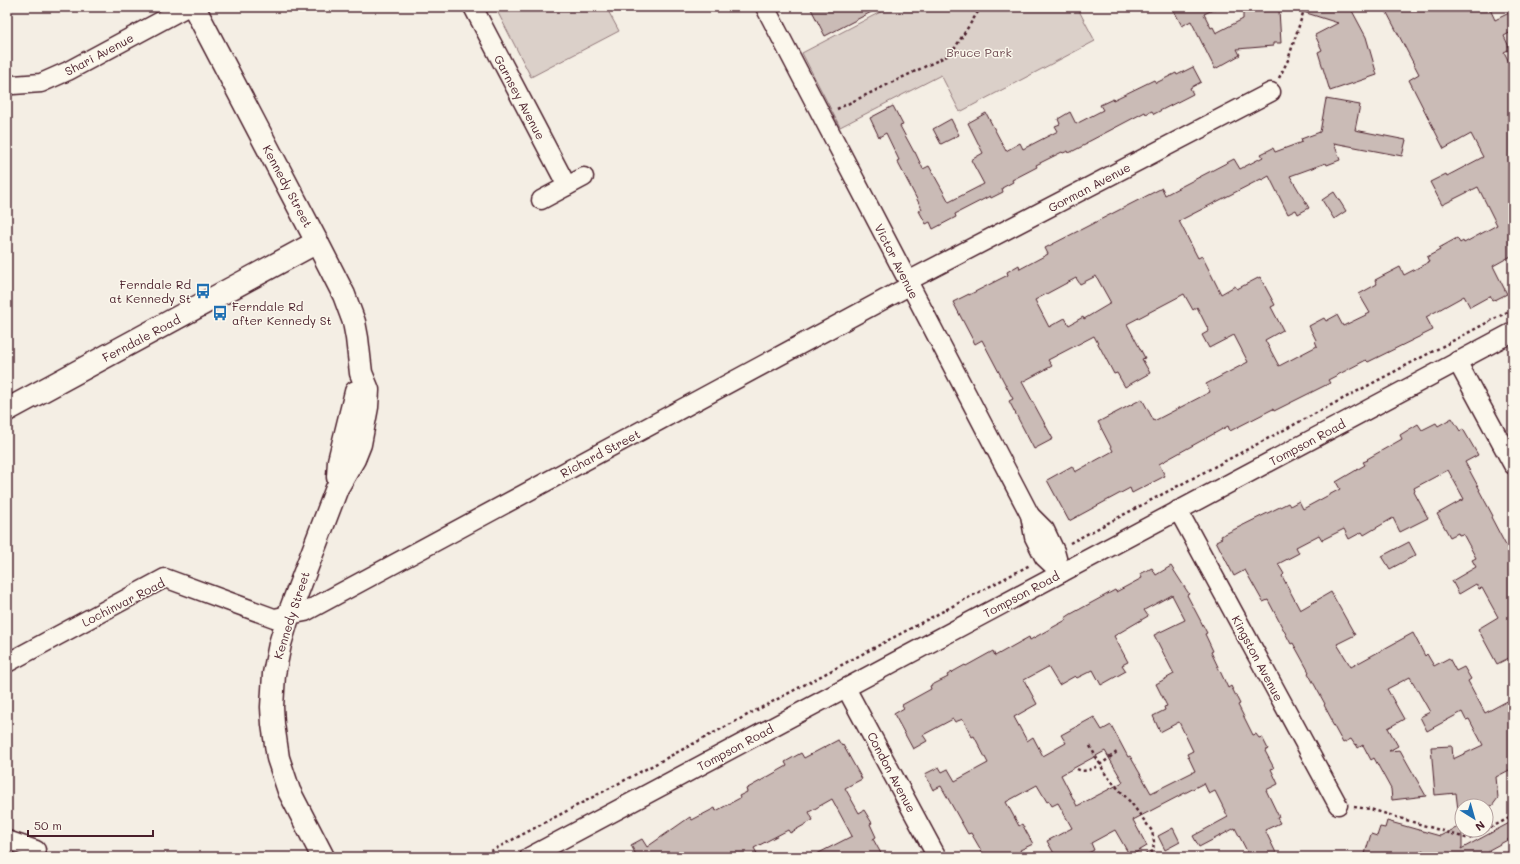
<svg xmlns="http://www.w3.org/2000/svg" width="1520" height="864" font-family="Mali,sans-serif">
  <rect width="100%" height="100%" fill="#f4eee4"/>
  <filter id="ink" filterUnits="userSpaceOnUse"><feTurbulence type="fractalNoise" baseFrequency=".025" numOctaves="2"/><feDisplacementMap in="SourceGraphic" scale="8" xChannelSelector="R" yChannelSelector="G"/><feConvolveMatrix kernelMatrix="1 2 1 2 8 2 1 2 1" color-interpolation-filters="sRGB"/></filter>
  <g filter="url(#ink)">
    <g fill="#dbd0c9" stroke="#92787a">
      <path d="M495,7H606L619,31L531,77Z"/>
      <path d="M890,7H1077L1095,41L960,112L941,75L840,127L802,53Z"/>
    </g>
    <g fill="#cabbb6" stroke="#4a1f2b" fill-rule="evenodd">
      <path d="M810,7H881L825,36Z"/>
      <path d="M1172,7H1219L1204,14L1211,28L1213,27L1216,33L1243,19V12L1279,10L1281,43H1273V46L1237,49L1240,55L1215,69L1191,21L1182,26Z"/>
      <path d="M1298,7H1350L1366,37L1377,75L1330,91L1318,52L1322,50L1315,35L1338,23L1297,10Z"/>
      <path d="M1384,7H1489L1495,20L1513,11V31L1504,36L1510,49L1504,52L1513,70V255L1493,266L1507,294L1495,300L1494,299L1492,300L1490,296L1470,307L1464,296L1426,317L1433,330L1368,362L1366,360L1328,380L1330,383L1274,411L1273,409L1230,431L1228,426L1159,464L1165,476L1132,493L1130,488L1069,521L1047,480L1072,466L1075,472L1113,451L1098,422L1142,399L1154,421L1210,392L1206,384L1248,362L1234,335L1209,348L1202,335L1209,331L1197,307L1193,310L1184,294L1127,324L1145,358L1142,359L1150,373L1125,387L1117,373L1114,374L1094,336L1048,360L1052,366L1022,382L1053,439L1034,449L1009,401L1013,399L982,340L975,344L953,302L969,294V295L998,280L1008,275L1007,272L1019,265L1020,269L1048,254L1045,248L1162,188L1165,195L1234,159L1240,169L1263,157L1261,154L1273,148L1275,152L1302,142L1301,139L1320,132L1326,99L1360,105L1355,130L1406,140L1402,156L1334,143L1340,160L1327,165L1326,163L1290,176L1309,208L1298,214L1296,210L1288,214L1269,176L1262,180L1261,179L1179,221L1198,258L1202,256L1221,294L1235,286L1237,289L1260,277L1275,305L1271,307L1283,330L1265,340L1279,366L1317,346L1315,341L1316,340L1309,326L1324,318L1326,321L1337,315L1343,326L1370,313L1359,294L1377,284L1375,280L1400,267L1404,275L1429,262L1427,257L1440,250L1439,248L1457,238L1460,243L1463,241L1464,243L1497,225L1478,187L1442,205L1430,182L1446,174L1447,176L1483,157L1471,134L1444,149L1409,80L1419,74ZM1096,276L1111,303L1084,319L1083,317L1069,325L1065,318L1049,327L1035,300L1076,278L1080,284Z"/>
      <path d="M1193,67L1201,82L1190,88L1193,94L1154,114L1152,111L1146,114L1145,112L1086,143L1087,144L1069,153L1068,151L1063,153L1062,152L1036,165L1037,167L1012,180L1013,182L1002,188L1003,192L991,198L990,196L955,214L956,217L933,229L930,222L926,224L919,211L922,209L897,161L899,160L886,133L879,137L870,118L893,106L903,125L900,126L914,152H915L923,169L929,166L949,202L984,184L971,160L983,153L968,123L986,113L1006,151L1020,143L1023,149L1058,131L1055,126L1060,124L1058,119L1070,112L1076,124L1103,110L1100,105L1113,99V100L1154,80L1156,83L1176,73L1177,75Z"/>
      <path d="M951,119L959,135L941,144L933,129Z"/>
      <path d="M1334,192L1346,211L1334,219L1322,200Z"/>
      <path d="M1452,418L1460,431L1463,429L1478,455L1465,462L1480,490H1479L1493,516L1491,517L1513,559V656L1497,664L1478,629L1498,617L1482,588L1479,589L1476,584L1459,594L1452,581L1476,567L1472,560L1476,558L1463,534L1459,535L1458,533L1450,537L1437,514L1464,499L1448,470L1414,488L1415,491L1414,492L1428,518L1400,532L1393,518L1364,535L1362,532L1349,539L1344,529L1322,540L1319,535L1296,547L1299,553L1278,564L1284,574L1282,576L1300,610L1331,592L1355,635L1337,644L1351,667L1413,633L1425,656L1427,654L1434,666L1449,658L1456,671L1464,667L1471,679L1468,681L1485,713L1513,698V768L1496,777L1498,798L1492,806H1462V809L1458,810L1456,793L1435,795L1431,747L1452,746L1453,759L1483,745L1469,719L1466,720L1462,712L1427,731L1420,717L1430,712L1410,677L1387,689L1404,719L1388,728L1398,746L1389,751L1400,750L1426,796L1392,800L1391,789L1374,758L1371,760L1363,745L1358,748L1356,744L1355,745L1351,739L1343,743L1331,721L1332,720L1324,705L1325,704L1308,673L1309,672L1293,643L1291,644L1268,600L1263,602L1245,570L1234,576L1216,541L1222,538L1221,536L1288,503L1290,506L1299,501L1303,509L1340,489L1336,482L1365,465L1363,462L1368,460L1367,459L1402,439L1400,435L1418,424L1422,430L1436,423L1438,426Z"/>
      <path d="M1409,542L1416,555L1390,569L1382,556Z"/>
      <path d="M1171,566L1189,594L1187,595L1207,633L1205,634L1213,651L1211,652L1228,688L1231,686L1240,704L1238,705L1253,735L1256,734L1259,738L1262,737L1268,749L1265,751L1274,768L1271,769L1278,784L1266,790L1279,817L1277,818L1280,823L1265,830L1278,857H1250L1235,828L1199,847L1193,836L1228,817L1215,791L1209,794L1204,783L1133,820L1147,846L1130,856L1115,830L1091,843L1094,850L1081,857H1056L1047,841L1072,828L1058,803L1052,806L1049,801L1047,802L1037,785L1006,802L1019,826L1022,824L1033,844L1020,850L1023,857H985L971,833L968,834L941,786L933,790L925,774L939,767L942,772L948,769L955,781L988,763L974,736L972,737L963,719L955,722L953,719L923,735L927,741L913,749L894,714L904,708L902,705L931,689L930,686L948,677L947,675L965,665L966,666L993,651L995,656L1029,637L1030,640L1066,620L1065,618L1071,614L1115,590L1116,592L1142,578L1140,574L1152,568L1156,575ZM1172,595L1185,620L1154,635L1174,674L1156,684L1167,706L1164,707L1165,710L1153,716L1160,732L1179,722L1193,751L1187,754L1195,771L1151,793L1130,756L1128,757L1111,725L1102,730L1094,717L1061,735L1066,743L1043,756L1033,737L1027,741L1014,717L1037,704L1024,680L1048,667L1059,685L1075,676L1077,678L1093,670L1101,685L1126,671L1122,665L1128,662L1114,636L1148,616L1144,610ZM1105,751L1123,782L1077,806L1061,775Z"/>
      <path d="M838,740L842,746L843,745L862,779L845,788L859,813L864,810L872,823L870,824L876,837L873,839L883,857H811L852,836L832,799L809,812L813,820L790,833L788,830L754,848L759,857H633L636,855L631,845L642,839L647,847L690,817L692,820L715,808L716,811L740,798L739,796L747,792L746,789L787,766L785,762L801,753L804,758Z"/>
      <path d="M1387,821L1440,836L1462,825V847L1461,849L1513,821V837L1489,850L1490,852L1480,857H1438L1435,852L1426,857L1423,850L1411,857H1364L1371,834L1377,836L1380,827L1385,828Z"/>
      <path d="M1173,828L1180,842L1165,850L1158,836Z"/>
    </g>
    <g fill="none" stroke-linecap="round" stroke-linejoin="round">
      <g stroke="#4a1f2b" stroke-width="21">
        <g id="street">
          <path d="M473,7L567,186"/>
          <path d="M765,7L1030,515L1034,537L1044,557L1061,573"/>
          <path d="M7,84L13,85L41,83L68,71L187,7"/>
          <path d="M541,200L584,177"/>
          <path d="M908,281L1271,92"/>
          <path d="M1457,361L1513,465"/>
          <path d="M1178,510L1338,805"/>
          <path d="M1030,515L1045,530L1055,551L1061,573"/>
          <path d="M7,663L165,578L274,618L305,612L909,286"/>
          <path d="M846,688L937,857"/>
          <path d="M7,840L36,850"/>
          <path d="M529,857L1513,332"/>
        </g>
      </g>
      <g stroke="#4a1f2b" stroke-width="25">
        <g id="secondary">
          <path d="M194,7L317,242L344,295L354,322L357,338L361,373L368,390L367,407L360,444L354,459L337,488L289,614L280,644L274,674L272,707L273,724L278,758L289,791L323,857"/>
          <path d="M7,410L317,242"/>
          <path d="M338,477L339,461L356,392"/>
        </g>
      </g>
      <g stroke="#4a1f2b" stroke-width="2.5" stroke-dasharray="3 3" stroke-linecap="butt">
        <path d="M1279,78L1288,60L1305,7"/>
        <path d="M837,109L951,54L981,7"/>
        <path d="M1070,543L1513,309"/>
        <path d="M1090,746L1106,775L1132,804L1152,831L1154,842L1153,851L1142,857"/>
        <path d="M1077,769C1090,776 1107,759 1117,752"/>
        <path d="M1354,807L1370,809L1469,839L1511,817H1513"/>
        <path d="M480,857L1030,565"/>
      </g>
      <use href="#street" stroke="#fbf7ec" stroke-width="18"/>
      <use href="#secondary" stroke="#fbf7ec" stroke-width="22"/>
    </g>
  </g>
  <defs>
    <g id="bus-bare" transform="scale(1.2)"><path d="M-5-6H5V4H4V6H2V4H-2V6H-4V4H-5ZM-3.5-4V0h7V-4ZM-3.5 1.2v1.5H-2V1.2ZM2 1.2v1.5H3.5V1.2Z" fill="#1f6fb2" stroke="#fbf7ec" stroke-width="2.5" paint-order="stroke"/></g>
  </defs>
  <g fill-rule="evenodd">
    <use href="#bus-bare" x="203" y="291"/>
    <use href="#bus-bare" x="220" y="313"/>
  </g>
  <g text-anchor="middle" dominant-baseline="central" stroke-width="3" stroke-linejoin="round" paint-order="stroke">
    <g font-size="12" fill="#6e4b52" stroke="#fbf7ec">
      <text x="979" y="52">Bruce Park</text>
    </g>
    <g font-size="12" fill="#4a1f2b" stroke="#fbf7ec">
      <text transform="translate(99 54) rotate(-28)">Shari Avenue</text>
      <text transform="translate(520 97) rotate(62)">Garnsey Avenue</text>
      <text transform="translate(288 186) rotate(62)">Kennedy Street</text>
      <text transform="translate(1089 187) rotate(-28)">Gorman Avenue</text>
      <text transform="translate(897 261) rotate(63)">Victor Avenue</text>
      <text transform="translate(141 338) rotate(-28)">Ferndale Road</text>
      <text transform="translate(1307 442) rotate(-28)">Tompson Road</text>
      <text transform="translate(600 453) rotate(-28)">Richard Street</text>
      <text transform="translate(1021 594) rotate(-28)">Tompson Road</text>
      <text transform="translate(123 602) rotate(-27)">Lochinvar Road</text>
      <text transform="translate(291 615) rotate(-72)">Kennedy Street</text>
      <text transform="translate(1258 658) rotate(62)">Kingston Avenue</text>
      <text transform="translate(735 747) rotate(-28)">Tompson Road</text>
      <text transform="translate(892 772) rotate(62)">Condon Avenue</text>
    </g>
    <g font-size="12" fill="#4a1f2b" stroke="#fbf7ec" text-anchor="end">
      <text x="191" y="284">Ferndale Rd<tspan x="191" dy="14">at Kennedy St</tspan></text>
      <text x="232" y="306" text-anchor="start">Ferndale Rd<tspan x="232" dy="14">after Kennedy St</tspan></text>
    </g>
  </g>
  <rect width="1520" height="864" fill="none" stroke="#fbf7ec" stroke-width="24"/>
  <rect x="12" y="12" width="1496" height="840" fill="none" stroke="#4a1f2b" stroke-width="1.5" filter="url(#ink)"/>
  <g transform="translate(1474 818) rotate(143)"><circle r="19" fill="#fbf7ec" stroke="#b4a19f"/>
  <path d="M0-3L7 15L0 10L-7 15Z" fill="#1f6fb2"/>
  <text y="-6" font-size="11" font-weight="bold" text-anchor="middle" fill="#4a1f2b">N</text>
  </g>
  <path d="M28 830v6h125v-6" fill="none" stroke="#4a1f2b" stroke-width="2"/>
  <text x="34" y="830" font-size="12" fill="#4a1f2b" stroke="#fbf7ec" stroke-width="3" paint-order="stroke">50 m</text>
</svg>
